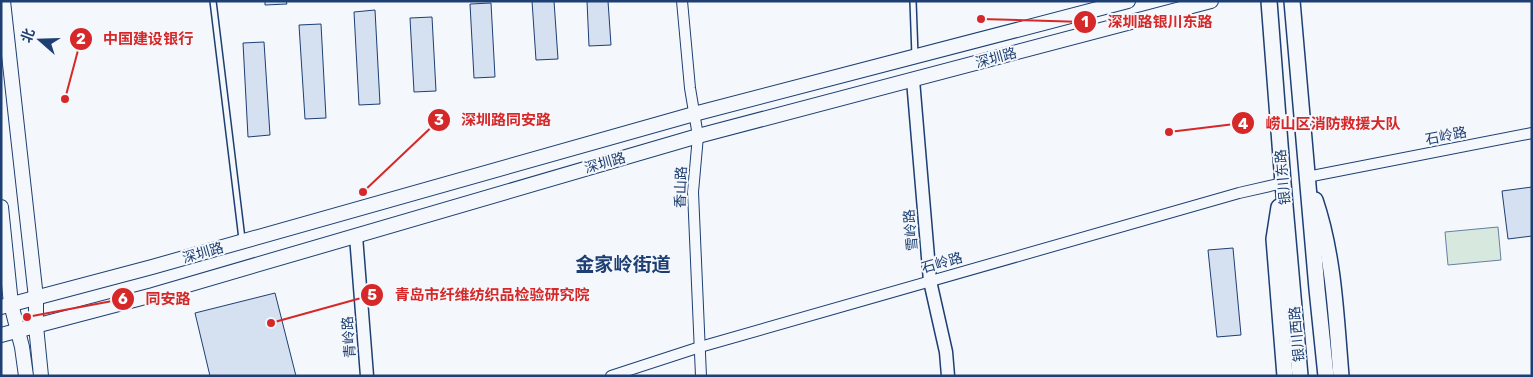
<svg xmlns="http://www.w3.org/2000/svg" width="1533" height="377" font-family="Rubik,'Noto Sans SC',sans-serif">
  <rect width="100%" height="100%" fill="#f4f7fb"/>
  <path fill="#d7e8df" stroke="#687fa3" d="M1498,227L1501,260L1448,265L1445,232Z"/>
  <g fill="#d5e0f0" stroke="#1d3f73">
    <path d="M265,1H286L287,4L265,5Z"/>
    <path d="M532,1H554L558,59L536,60Z"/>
    <path d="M587,1H608L611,45L589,46Z"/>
    <path d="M491,3L495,77L474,78L470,4Z"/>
    <path d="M375,10L380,104L359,105L354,12Z"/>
    <path d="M432,17L436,91L414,92L410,18Z"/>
    <path d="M321,24L326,118L305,119L299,25Z"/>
    <path d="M264,42L270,135L248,137L243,43Z"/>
    <path d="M1532,187V236L1508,239L1502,191Z"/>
    <path d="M1233,248L1241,335L1217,337L1208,250Z"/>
    <path d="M275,293L296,376H210L195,313Z"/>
  </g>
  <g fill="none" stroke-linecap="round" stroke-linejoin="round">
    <g stroke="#1d3f73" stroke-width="8">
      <g id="service">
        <path d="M213,1L242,239"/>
        <path d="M913,1L915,56"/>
      </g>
    </g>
    <g stroke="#1d3f73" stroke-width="12">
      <g id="minor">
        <path d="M682,1L690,88L698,136L693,192L701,376"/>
        <path d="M1307,177L1532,133"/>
        <path d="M611,376L700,347L1239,193L1283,183"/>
      </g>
    </g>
    <g stroke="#1d3f73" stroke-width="15">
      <g id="tertiary">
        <path d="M913,80L930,281L946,352L948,376"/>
        <path d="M356,236L367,376"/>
      </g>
    </g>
    <g stroke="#1d3f73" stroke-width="16">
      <g id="secondary">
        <path d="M3,1L36,298V326L41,376"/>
        <path d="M1,207L11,304L22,347L26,376"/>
        <path d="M1,307L152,267L694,114L1128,1"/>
        <path d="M1,335L153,295L698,136L1211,1"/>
      </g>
    </g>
    <g stroke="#1d3f73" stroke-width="18">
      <g id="primary">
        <path d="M1269,1L1283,183L1300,376"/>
        <path d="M1292,1L1317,289L1326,376"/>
        <path d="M1315,200C1334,256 1336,317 1341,376"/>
        <path d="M1279,207L1274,239L1285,376"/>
      </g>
    </g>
    <use href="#service" stroke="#f4f7fb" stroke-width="5"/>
    <use href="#minor" stroke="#f4f7fb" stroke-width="10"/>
    <use href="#tertiary" stroke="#f4f7fb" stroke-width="12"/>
    <use href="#secondary" stroke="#f4f7fb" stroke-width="14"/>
    <use href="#primary" stroke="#f4f7fb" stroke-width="15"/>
  </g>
  <g text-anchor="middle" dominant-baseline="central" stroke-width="4" stroke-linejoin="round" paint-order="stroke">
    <g font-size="14" fill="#1d3f73" stroke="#f4f7fb">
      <text transform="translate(996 58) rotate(-15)">深圳路</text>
      <text transform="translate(1446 136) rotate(-11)">石岭路</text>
      <text transform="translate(605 163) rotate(-16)">深圳路</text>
      <text transform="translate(1283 177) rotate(-95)">银川东路</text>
      <text transform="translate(681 187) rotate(-88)">香山路</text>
      <text transform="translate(911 230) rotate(-95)">雪岭路</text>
      <text transform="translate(203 253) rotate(-16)">深圳路</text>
      <text transform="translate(942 263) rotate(-16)">石岭路</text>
      <text transform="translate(1297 334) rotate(-95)">银川西路</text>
      <text transform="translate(349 337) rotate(-94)">青岭路</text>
    </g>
    <g font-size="19" font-weight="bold" fill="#1d3f73" stroke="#f4f7fb">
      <text x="623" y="264">金家岭街道</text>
    </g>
  </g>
  <path fill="none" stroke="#d62828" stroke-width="2" d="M981 19L1085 22M65 99L81 39M363 192L439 120M1169 132L1243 123M271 323L372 295M27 317L123 299"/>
  <g fill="#d62828" stroke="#f4f7fb" stroke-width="2">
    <circle cx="981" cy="19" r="5"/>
    <circle cx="65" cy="99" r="5"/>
    <circle cx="363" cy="192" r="5"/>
    <circle cx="1169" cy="132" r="5"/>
    <circle cx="271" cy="323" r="5"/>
    <circle cx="27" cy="317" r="5"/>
    <circle cx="1085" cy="22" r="12"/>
    <circle cx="81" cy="39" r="12"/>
    <circle cx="439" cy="120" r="12"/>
    <circle cx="1243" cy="123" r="12"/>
    <circle cx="372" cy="295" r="12"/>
    <circle cx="123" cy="299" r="12"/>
  </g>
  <g font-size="15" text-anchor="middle" font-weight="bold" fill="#fff">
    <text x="1085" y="27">1</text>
    <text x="81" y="44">2</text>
    <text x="439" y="125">3</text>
    <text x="1243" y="129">4</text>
    <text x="372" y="300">5</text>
    <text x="123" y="304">6</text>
  </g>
  <g font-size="15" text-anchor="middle" font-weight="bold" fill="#d62828" stroke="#f4f7fb" stroke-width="4" stroke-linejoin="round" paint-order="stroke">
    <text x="1160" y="27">深圳路银川东路</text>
    <text x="148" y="44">中国建设银行</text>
    <text x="506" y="125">深圳路同安路</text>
    <text x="1333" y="129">崂山区消防救援大队</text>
    <text x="492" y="300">青岛市纤维纺织品检验研究院</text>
    <text x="168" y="304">同安路</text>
  </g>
  <rect width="1533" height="377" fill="none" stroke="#1d3f73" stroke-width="5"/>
  <g transform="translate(40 40) rotate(290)" stroke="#f4f7fb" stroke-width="4" paint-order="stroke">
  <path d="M0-4L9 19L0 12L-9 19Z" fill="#1d3f73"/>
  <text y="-8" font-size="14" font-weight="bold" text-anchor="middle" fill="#1d3f73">北</text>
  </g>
</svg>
